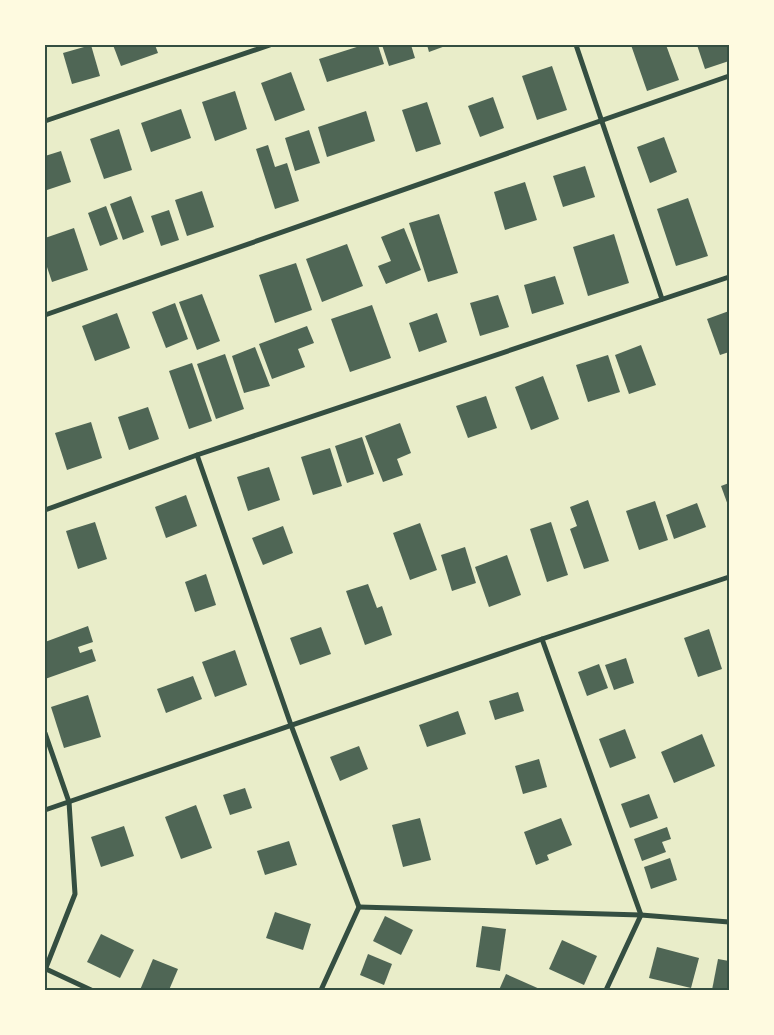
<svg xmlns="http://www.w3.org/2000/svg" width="774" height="1035" font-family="Overpass,sans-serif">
  <rect width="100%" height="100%" fill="#e9edc9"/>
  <g fill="#4f6655">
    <path d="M91,45L100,76L72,84L63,53Z"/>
    <path d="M113,45H155L158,53L121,66Z"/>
    <path d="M363,45H378L384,64L327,82L319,59Z"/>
    <path d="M382,45H411L415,58L389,66Z"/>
    <path d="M427,45H448L429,52Z"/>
    <path d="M631,45H666L679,80L647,91Z"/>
    <path d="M697,45H729V61L705,69Z"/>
    <path d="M552,66L567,110L537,120L522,76Z"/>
    <path d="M291,72L305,110L275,121L261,83Z"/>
    <path d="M235,91L247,129L215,141L202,102Z"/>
    <path d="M493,97L504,128L480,137L468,106Z"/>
    <path d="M427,102L441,144L416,152L402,110Z"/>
    <path d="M181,109L191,138L151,152L141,123Z"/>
    <path d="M366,111L375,141L327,157L318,127Z"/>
    <path d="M119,129L132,170L104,179L90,139Z"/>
    <path d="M309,130L320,163L295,171L285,138Z"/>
    <path d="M664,137L677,172L650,183L637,147Z"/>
    <path d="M268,145L275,167L287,163L299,201L275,209L256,149Z"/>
    <path d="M61,151L71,182L47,190L45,183V156Z"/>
    <path d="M585,166L595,197L563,207L553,176Z"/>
    <path d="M525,182L537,220L505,230L494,192Z"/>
    <path d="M202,191L214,227L187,236L175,200Z"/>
    <path d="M131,196L144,232L123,240L110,204Z"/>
    <path d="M688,198L708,256L676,266L657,209Z"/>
    <path d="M106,206L118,239L100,246L88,213Z"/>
    <path d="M169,210L179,240L161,246L151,216Z"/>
    <path d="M439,214L458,273L428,282L409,223Z"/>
    <path d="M74,228L88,270L52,282L45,261V238Z"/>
    <path d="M404,228L421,270L386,284L378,266L391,261L381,237Z"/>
    <path d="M614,234L629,283L588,296L573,247Z"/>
    <path d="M347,244L363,286L322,302L306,259Z"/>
    <path d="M296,263L312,310L275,323L259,275Z"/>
    <path d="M555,276L564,304L532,314L524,285Z"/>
    <path d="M202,294L220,341L197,350L179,302Z"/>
    <path d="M498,295L509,327L480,336L470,303Z"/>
    <path d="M175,303L188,339L166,348L152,312Z"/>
    <path d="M372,305L391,358L350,372L331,319Z"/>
    <path d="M729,311V352L720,355L707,319Z"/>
    <path d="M117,313L130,348L95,361L82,326Z"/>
    <path d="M437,313L447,342L419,352L409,323Z"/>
    <path d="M307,326L314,343L298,349L305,367L272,379L259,344Z"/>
    <path d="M641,345L656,385L629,394L615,355Z"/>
    <path d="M255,347L270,386L244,393L232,356Z"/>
    <path d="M225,354L244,409L216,419L197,364Z"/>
    <path d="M608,355L620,392L588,402L576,365Z"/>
    <path d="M192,363L212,421L189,429L169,371Z"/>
    <path d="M543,376L559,419L531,430L515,387Z"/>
    <path d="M486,396L497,428L468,438L456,406Z"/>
    <path d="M148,407L159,439L129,450L118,417Z"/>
    <path d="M91,422L102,458L67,470L55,433Z"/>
    <path d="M400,423L411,453L397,459L403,475L383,482L365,436Z"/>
    <path d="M362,437L374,474L347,483L335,446Z"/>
    <path d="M330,448L342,486L313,495L301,457Z"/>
    <path d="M269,467L280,500L248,511L237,477Z"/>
    <path d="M729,483V508L721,486Z"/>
    <path d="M186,495L197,526L166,538L155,507Z"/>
    <path d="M588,500L609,561L584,569L570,529L577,526L570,507Z"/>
    <path d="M655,501L668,540L639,550L626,511Z"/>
    <path d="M697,503L706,527L674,539L666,515Z"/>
    <path d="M95,522L107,559L78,569L66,531Z"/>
    <path d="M551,522L568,575L547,582L530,529Z"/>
    <path d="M420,523L437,570L410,580L393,533Z"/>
    <path d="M283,526L293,553L263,565L252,538Z"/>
    <path d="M465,547L476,583L452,591L441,555Z"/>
    <path d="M507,555L521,595L489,607L475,567Z"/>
    <path d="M206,574L216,605L195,612L185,582Z"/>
    <path d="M368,584L377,608L382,606L392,635L365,645L346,591Z"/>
    <path d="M88,626L93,642L78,647L80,653L92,649L96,661L45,679V642Z"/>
    <path d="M321,627L331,654L300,665L290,638Z"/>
    <path d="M709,629L722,669L698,677L684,638Z"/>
    <path d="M235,650L247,685L215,697L202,662Z"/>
    <path d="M626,658L634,683L614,690L605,665Z"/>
    <path d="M599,664L608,688L587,696L578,672Z"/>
    <path d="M193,676L202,699L166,713L157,689Z"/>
    <path d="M518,692L524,711L495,720L489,701Z"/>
    <path d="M88,695L101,737L64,748L51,707Z"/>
    <path d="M458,711L466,734L427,747L419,725Z"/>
    <path d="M625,729L636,758L610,768L599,739Z"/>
    <path d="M702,734L715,766L674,783L661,752Z"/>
    <path d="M359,746L368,769L340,781L330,757Z"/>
    <path d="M539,759L547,787L523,794L515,766Z"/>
    <path d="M245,788L252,808L230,815L223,795Z"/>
    <path d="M649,794L658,818L630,828L621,804Z"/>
    <path d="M196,805L212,848L181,859L165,817Z"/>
    <path d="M420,818L431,860L403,867L392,825Z"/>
    <path d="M561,818L572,845L547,855L549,860L536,865L524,832Z"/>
    <path d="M124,826L134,856L101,867L91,837Z"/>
    <path d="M667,827L671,839L662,842L666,852L642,861L634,839Z"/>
    <path d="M289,841L297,865L265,875L257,851Z"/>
    <path d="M670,858L677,880L651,889L644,867Z"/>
    <path d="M275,912L311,924L303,950L266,938Z"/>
    <path d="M385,916L413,930L401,955L373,941Z"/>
    <path d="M482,926L506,929L500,971L476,967Z"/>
    <path d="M101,934L134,950L120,978L87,962Z"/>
    <path d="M562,940L597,956L584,985L549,969Z"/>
    <path d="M657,947L699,958L691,988L649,978Z"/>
    <path d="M368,954L392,964L384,985L360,975Z"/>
    <path d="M153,959L178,969L169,990H140Z"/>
    <path d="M718,959L729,961V990H712Z"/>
    <path d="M506,974L542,990H499Z"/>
  </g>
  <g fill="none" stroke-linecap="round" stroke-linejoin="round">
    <g stroke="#344e41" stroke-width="5">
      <path d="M576,45L662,299"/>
      <path d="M45,121L270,45"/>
      <path d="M45,315L729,76"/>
      <path d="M197,455L291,725L359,907L321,990"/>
      <path d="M45,510L197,455L729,277"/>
      <path d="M542,639L641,915L606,990"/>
      <path d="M45,733L69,802L75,894L45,970"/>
      <path d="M45,810L542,639L729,577"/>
      <path d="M359,907L641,915L729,922"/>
      <path d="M46,969L91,990"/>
    </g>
  </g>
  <rect width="774" height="1035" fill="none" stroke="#fefae0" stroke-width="92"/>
  <rect x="46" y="46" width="682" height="943" fill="none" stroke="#344e41" stroke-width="2"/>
</svg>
